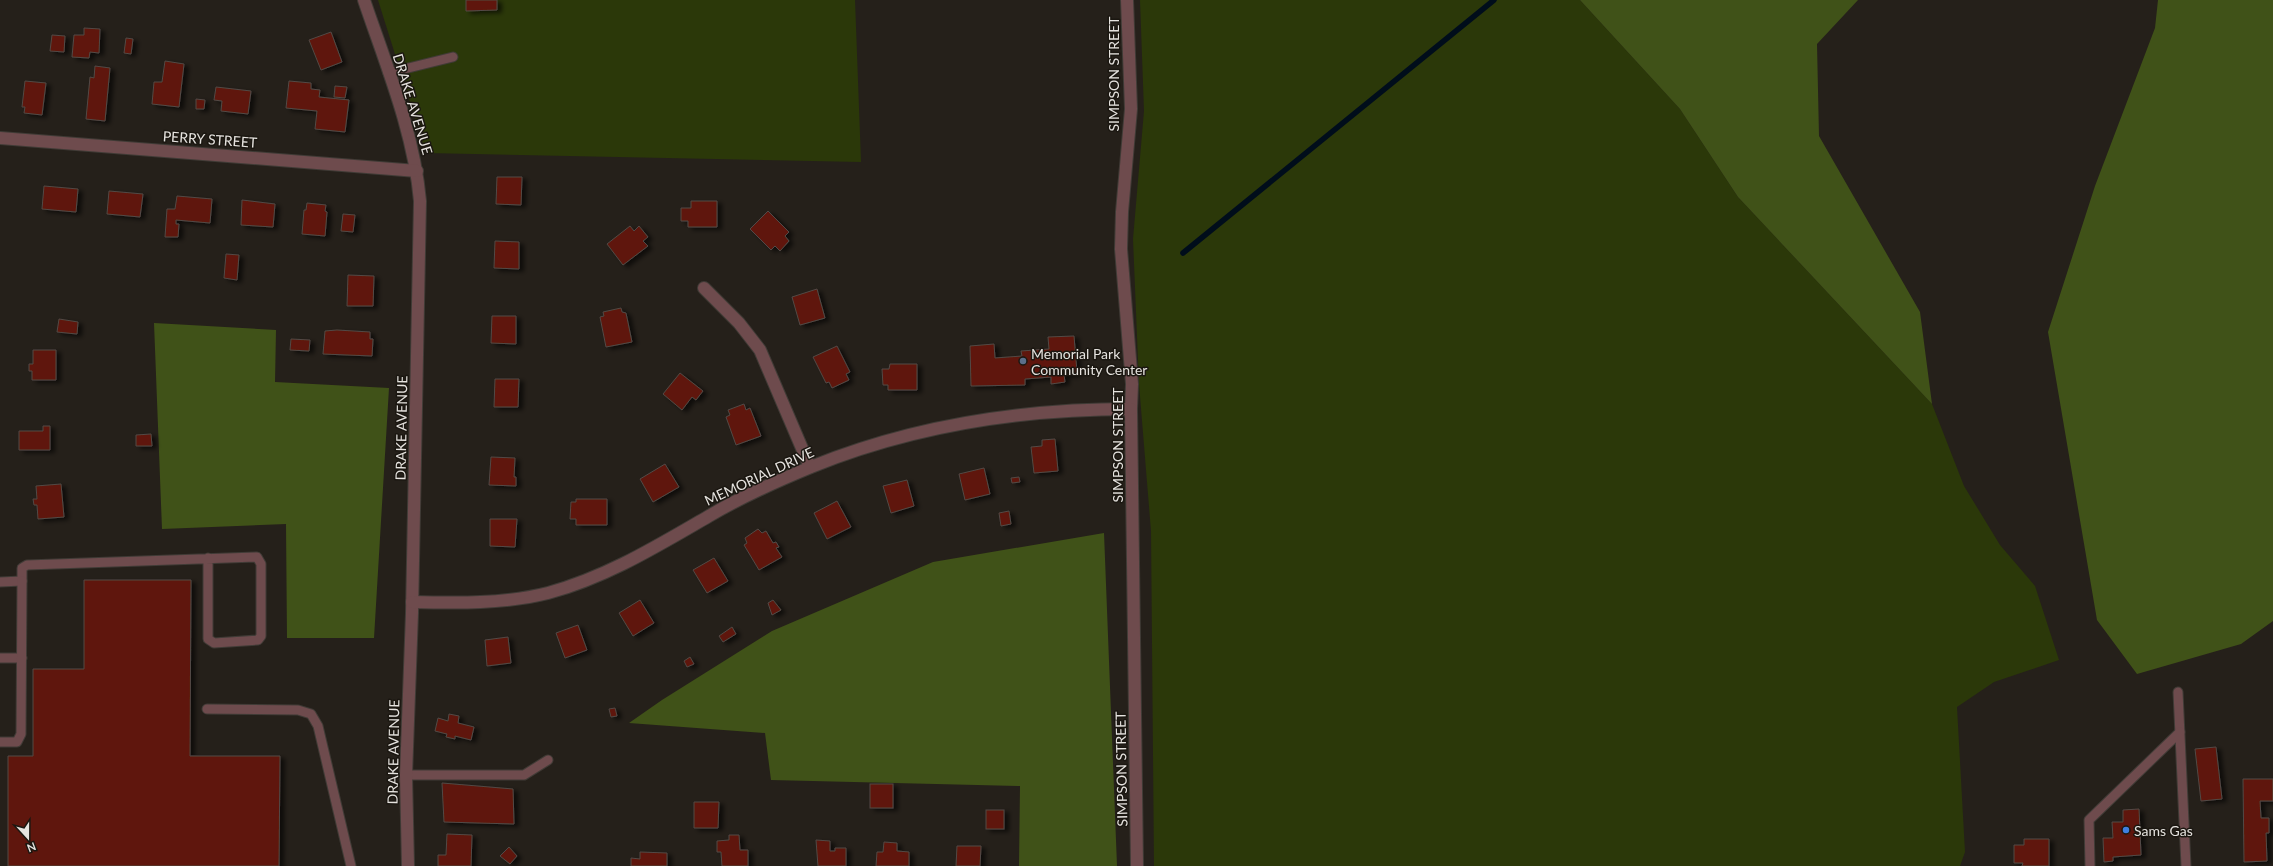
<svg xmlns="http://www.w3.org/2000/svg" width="2273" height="866" font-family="Lato,sans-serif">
  <defs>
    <filter id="shadow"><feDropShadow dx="4.5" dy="2.5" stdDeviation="2" flood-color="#0009"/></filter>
  </defs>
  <rect width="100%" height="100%" fill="#25201a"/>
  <g fill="#2b3809">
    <path d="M378,0H855L861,162L426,153Z"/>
    <path d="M1140,0H1580L1680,109L1738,197L1932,404L1964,486L2000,545L2035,586L2059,660L1994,682L1957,707L1965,852L1960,866H1154L1151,531L1139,384L1133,239L1144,111Z"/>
  </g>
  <g fill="#405218">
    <path d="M1580,0H1858L1817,44L1819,136L1920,312L1932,404L1738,197L1680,109Z"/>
    <path d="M2158,0H2273V621L2241,644L2137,674L2097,620L2048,332L2095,186L2155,28Z"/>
    <path d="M154,323L276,330L275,382L389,388L374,638H287L286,524L162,529Z"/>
    <path d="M1104,533L1117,866H1019L1020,786L771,780L765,733L629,723L662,700L772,631L933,562Z"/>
  </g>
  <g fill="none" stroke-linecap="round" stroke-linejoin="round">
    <path stroke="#000d1b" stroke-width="5.5" d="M1183,253L1494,0"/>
  </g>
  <g fill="#5f1807" stroke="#524946" filter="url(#shadow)">
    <path d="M466,0H497V10L466,11Z"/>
    <path d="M84,28L100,29L99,53L90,52L89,58L72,57L74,35H84Z"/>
    <path d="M331,32L342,62L321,70L309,40Z"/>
    <path d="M52,35L65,36L64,52L50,51Z"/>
    <path d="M126,38L133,39L131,54L124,53Z"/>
    <path d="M165,61L184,64L179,107L152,104L154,82H162Z"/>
    <path d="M95,66L110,68L105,121L86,119L90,77L94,78Z"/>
    <path d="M25,81L46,83L42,115L24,113L25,107H22Z"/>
    <path d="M289,81L311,83V89L320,90L319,97L349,100L345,132L315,129L317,111L286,108Z"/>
    <path d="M335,86L347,87L345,98L334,97Z"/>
    <path d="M216,87L251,91L248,114L221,111L222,101L214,100Z"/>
    <path d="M196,99L205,100L204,109H196Z"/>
    <path d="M497,177H522L521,205L496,204Z"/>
    <path d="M44,186L78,189L76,212L42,209Z"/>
    <path d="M109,191L143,194L140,217L107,214Z"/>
    <path d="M177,196L212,199L210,223L176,220V224H179L178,237H165L167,209H175Z"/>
    <path d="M242,200L275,204L273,227L241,225Z"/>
    <path d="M691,201H717V227H688V221H681V208H691Z"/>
    <path d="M307,203L326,205L325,211L327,212L325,236L302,234L304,210H306Z"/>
    <path d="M768,211L789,232L785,236L789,241L780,251L775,246L771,250L750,229Z"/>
    <path d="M343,214L355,215L353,232L341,231Z"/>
    <path d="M630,226L634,231L639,226L648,237L643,241L648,246L623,265L607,244Z"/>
    <path d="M495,241L519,242V269L494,268Z"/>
    <path d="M226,254L239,255L237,280L224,278Z"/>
    <path d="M348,275L374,276L373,306H347Z"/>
    <path d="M817,289L825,318L800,325L792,297Z"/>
    <path d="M621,308L622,312L626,313L632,342L606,347L600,317L604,316L603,312Z"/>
    <path d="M492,316H516V344L491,343Z"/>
    <path d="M59,319L78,322L77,334L57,332Z"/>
    <path d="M337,330L370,332V339H373L372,356L323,354L325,331Z"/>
    <path d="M1074,336L1077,372L1076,374L1064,375L1065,382L1051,384V377L1025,379V385L971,386L970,346L994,344L995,358L1022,356L1021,351L1049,349L1048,337Z"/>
    <path d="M291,339L310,340L309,351L290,350Z"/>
    <path d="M837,346L850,372L846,374L849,380L832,388L829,382L826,383L813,357Z"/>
    <path d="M33,350H56V380H32V371H29V364H33Z"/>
    <path d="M890,364H917V390H888V385H883L882,369H889Z"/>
    <path d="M680,373L703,391L696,400L692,397L682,410L663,394Z"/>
    <path d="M495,379H519L518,407H494Z"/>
    <path d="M744,404L746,410L750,408L761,436L736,445L726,417L730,415L728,410Z"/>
    <path d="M43,426H50V450H19V431H43Z"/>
    <path d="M151,434L152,446H136V435Z"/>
    <path d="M1055,439L1058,471L1034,473L1031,447L1042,446V440Z"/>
    <path d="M491,457L515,458L514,477H516V486L489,485Z"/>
    <path d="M665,464L679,487L653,502L640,479Z"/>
    <path d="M984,468L990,494L965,500L959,474Z"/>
    <path d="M1019,477L1020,482L1012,483L1011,478Z"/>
    <path d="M907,480L914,506L891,513L883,486Z"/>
    <path d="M61,484L64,517L38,519L37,505H34L33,499H37L36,486Z"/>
    <path d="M576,499H607V525H576V519H570L571,502H576Z"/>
    <path d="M837,501L851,527L827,539L814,513Z"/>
    <path d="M1009,511L1011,524L1001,526L999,513Z"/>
    <path d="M490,519H517L515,547L490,546Z"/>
    <path d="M758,529L762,533L766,531L773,543L776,542L779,547L776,548L782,557L759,570L744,545L747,543L745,538Z"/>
    <path d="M714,558L728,581L707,593L693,570Z"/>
    <path d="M84,580H191L190,756H280L279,866H8V756H33V669H84Z"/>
    <path d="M640,600L654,623L633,636L619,613Z"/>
    <path d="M773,600L781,610L772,615L768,603Z"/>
    <path d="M578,625L587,650L565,658L556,633Z"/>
    <path d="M732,627L736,634L723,642L719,636Z"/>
    <path d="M508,637L511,663L487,666L485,640Z"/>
    <path d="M690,657L694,664L687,667L684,661Z"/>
    <path d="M615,708L617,716L611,717L609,709Z"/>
    <path d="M449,714L459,716L458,723L474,727L471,740L455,736V739L446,737L447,734L435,731L438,718L448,721Z"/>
    <path d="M2216,747L2222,799L2201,801L2195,749Z"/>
    <path d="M2243,779H2273V801H2260L2261,818H2269V833H2266L2267,861L2244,862Z"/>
    <path d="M442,783L513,789L514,824L444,822Z"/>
    <rect x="870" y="784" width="23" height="24"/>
    <path d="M694,802H719L718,828H694Z"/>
    <path d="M2139,809L2141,855L2113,857V861L2104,862L2103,838H2113L2112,822H2123V810Z"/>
    <rect x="986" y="810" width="18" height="19"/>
    <path d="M447,834L472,835L471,866H438V855H446Z"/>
    <path d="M729,835H739L740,850H748V866H722L721,852H717V841L729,840Z"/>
    <path d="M2024,839H2049V866H2022L2023,863H2014V845H2024Z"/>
    <path d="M816,840L830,841V851H835V848H846V866H818Z"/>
    <path d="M884,842L897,843V851L909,852V866H876L877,852H883Z"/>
    <path d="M957,846H981L980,866H956Z"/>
    <path d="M509,847L517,856L510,864L500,856Z"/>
    <path d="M640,852L667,853V866H631V858L640,859Z"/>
  </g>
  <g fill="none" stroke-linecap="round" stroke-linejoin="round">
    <g stroke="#403b36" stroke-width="11">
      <g id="lane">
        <path d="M388,73L453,57"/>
        <path d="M0,582L22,581V568L27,565L257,557L261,564V636L258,640L214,643L208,639V558"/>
        <path d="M0,658H22"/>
        <path d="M2178,692L2186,866"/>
        <path d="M207,709L298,710L311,714L318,726L351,866"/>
        <path d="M0,742H17L21,734L22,581"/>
        <path d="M406,775H524L548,760"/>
        <path d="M2090,866L2089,820L2180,732"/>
      </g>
    </g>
    <g stroke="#403b36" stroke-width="14">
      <g id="street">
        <path d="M364,0C386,65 414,132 420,201L412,613L406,775L408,866"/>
        <path d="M1127,0L1131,109L1122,212L1121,249L1132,384L1131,409L1137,866"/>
        <path d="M0,138L417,171"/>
        <path d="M704,288L739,323L760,350L810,467"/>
        <path d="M412,602C457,603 504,604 548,593C607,577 657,546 709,516C741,497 777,481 811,467C912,426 1022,409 1131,409"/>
      </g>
    </g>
    <use href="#lane" stroke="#6e4b4d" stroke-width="9"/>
    <use href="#street" stroke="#6e4b4d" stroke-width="12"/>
  </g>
  <circle fill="#5c6f8a" stroke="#1b1711" stroke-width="1.5" cx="1023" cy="361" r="4"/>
  <circle fill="#3f7fe0" stroke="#1b1711" stroke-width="1.5" cx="2126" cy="830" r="4"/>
  <g text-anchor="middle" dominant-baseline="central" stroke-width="3" stroke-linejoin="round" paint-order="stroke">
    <g font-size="14" fill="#e6e3df" stroke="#1b1711">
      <text transform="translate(1113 74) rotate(-90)">SIMPSON STREET</text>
      <text transform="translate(413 104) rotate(73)">DRAKE AVENUE</text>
      <text transform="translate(210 139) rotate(4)">PERRY STREET</text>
      <text transform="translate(401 428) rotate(-89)">DRAKE AVENUE</text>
      <text transform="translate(1117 445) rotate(-90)">SIMPSON STREET</text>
      <text transform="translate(759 476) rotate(-25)">MEMORIAL DRIVE</text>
      <text transform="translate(393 752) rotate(-89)">DRAKE AVENUE</text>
      <text transform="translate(1121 769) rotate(-91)">SIMPSON STREET</text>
    </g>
    <g font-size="14" fill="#e6e3df" stroke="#1b1711" text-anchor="start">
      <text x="1031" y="353">Memorial Park<tspan x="1031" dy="16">Community Center</tspan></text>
      <text x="2134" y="830">Sams Gas</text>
    </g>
  </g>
  <g transform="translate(28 838) rotate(159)" stroke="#1b1711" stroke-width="3" paint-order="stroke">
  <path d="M0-3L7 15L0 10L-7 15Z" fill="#e6e3df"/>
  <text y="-6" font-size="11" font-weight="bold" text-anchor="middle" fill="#e6e3df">N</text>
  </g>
</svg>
